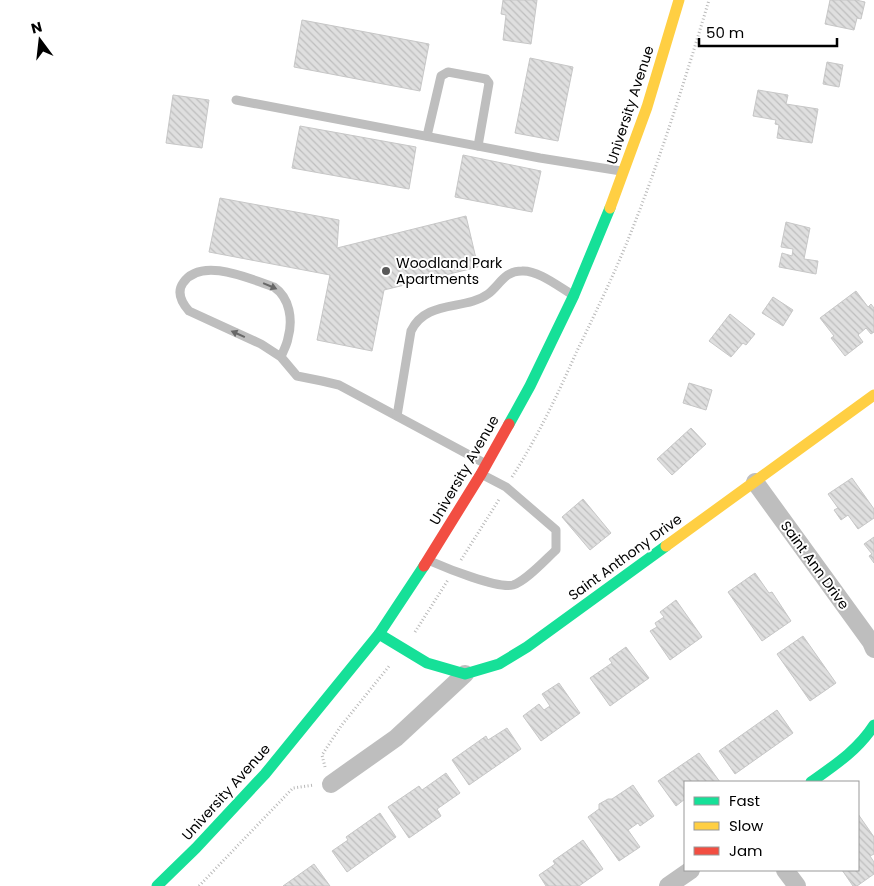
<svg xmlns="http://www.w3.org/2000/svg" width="874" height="886" font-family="Poppins,sans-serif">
  <defs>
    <pattern id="building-back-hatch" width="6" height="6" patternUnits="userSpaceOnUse" patternTransform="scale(1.25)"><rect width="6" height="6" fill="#dfdfdf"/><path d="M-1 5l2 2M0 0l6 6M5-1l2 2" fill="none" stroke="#bebebe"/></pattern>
  </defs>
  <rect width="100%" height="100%" fill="#fff"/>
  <g fill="url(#building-back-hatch)" stroke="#c7c7c7">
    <path d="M503,0H537L531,44L503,40L506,15L501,14Z"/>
    <path d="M830,0H856L865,2L861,19L857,18L854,30L825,24Z"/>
    <path d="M302,20L429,44L420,91L294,67Z"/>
    <path d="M530,58L573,67L558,141L515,133Z"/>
    <path d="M827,62L843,65L839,87L823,84Z"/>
    <path d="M758,90L788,95L786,104L818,109L812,143L777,138L779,125L775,124L776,120L753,116Z"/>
    <path d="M173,95L209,100L202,148L166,143Z"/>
    <path d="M300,126L416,147L409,189L292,168Z"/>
    <path d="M463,155L541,171L532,212L455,197Z"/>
    <path d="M220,198L339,220L337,248L466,216L478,267L384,290L372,351L317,340L330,275L209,252Z"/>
    <path d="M786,222L810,228L804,259L818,261L816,274L779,267L782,253L792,256L793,249L781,247Z"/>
    <path d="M856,291L868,307L871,304L874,308V332L871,334L866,328L858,335L863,342L845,356L831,338L834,336L820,318Z"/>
    <path d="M773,297L793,310L783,326L762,313Z"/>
    <path d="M730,314L755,334L746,345L743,343L731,357L709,341Z"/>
    <path d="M689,383L712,390L706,410L683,403Z"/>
    <path d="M691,428L706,444L672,475L657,459Z"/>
    <path d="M852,478L874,509V518L858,529L848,515L841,520L834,510L838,508L828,494Z"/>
    <path d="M583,499L611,533L590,550L562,517Z"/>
    <path d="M874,537V563L869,556L872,554L864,544Z"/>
    <path d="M755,573L769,593L772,592L791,621L762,641L728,592Z"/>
    <path d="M676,600L702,637L670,660L650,631L657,627L655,623L664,617L660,612Z"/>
    <path d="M803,636L836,683L810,701L777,654Z"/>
    <path d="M626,647L649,678L610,706L590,678L612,663L609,659Z"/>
    <path d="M559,683L580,713L541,741L523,716L539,704L544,710L550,706L542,694Z"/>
    <path d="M777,710L793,733L735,774L719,751Z"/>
    <path d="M507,728L521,749L469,785L452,760L486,736L488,740Z"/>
    <path d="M699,753L720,782H685V799L676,806L658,781Z"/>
    <path d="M446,773L460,793L437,809L441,816L409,838L388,807L419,786L422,790Z"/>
    <path d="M633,785L654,816L640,826L638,823L628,830L640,847L619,861L588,817L599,809V804L608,799H612Z"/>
    <path d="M380,813L396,837L347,872L332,851L348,840L346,837Z"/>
    <path d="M858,814L874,837V854L870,856L874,862V874L857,886H853L842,870H858Z"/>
    <path d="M583,840L603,869L579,886H546L539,875L555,864L553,861Z"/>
    <path d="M314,864L330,886H283Z"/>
  </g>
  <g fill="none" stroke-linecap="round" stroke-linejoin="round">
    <g stroke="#b9b9b9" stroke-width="3" stroke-dasharray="1 2.5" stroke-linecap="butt">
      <path d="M512,477C537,438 557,396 576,353C593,318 610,283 625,247C658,167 684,83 709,0"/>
      <path d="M461,560L500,498"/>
      <path d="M415,632L448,580"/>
      <path d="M325,767L322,755L341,726L390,665"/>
      <path d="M199,886L293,788L314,785"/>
    </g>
    <g stroke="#bebebe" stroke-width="9">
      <path d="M236,100L540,158L621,171"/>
      <path d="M427,136L441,76L448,72L486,79L489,83L478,146"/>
      <path d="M281,357C283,351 287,345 288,338C293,320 290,298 274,287C250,279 201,256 183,283C176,293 182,303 189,311L261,344L281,357L297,376L322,381L339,385L486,464"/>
      <path d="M397,416L411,331C426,299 465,311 488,294C500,285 504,271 522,271C538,270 559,287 573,295"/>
      <path d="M430,561C446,568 498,589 513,585C526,581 545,560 556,550V530L506,487L483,475"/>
    </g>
    <g stroke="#bebebe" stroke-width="18">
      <path d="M755,482L871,642L874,649"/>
      <path d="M331,784L396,738L465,674"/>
      <path d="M785,870L797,886"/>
      <path d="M668,886L691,870"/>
    </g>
    <g stroke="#16e098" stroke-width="11">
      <path d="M509,424L530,386L574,295L610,208"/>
      <path d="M379,634L427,663L465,674L499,664L527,647L666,546"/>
      <path d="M811,782C835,765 858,750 874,725"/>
      <path d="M157,886L196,848L265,774L379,634L424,566"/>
    </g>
    <g stroke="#ffcf43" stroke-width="11">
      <path d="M610,208L647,107L679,0"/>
      <path d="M666,546L874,395"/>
    </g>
    <path stroke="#f24e42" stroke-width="11" d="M424,566L481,474L509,424"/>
  </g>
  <defs><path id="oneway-solid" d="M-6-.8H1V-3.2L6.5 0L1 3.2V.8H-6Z" transform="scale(1.25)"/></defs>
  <g fill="#686868">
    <use href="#oneway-solid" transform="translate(270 286) rotate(23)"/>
    <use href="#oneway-solid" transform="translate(238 334) rotate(-156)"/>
  </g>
  <circle fill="#595959" stroke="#fff" stroke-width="2" cx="386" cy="271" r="5"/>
  <g text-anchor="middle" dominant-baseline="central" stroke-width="4" stroke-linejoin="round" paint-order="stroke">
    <g font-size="14" fill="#000" stroke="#fff">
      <text transform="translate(630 105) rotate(-72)">University Avenue</text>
      <text transform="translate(464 470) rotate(-60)">University Avenue</text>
      <text transform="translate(625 557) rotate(-36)">Saint Anthony Drive</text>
      <text transform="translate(815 565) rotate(54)">Saint Ann Drive</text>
      <text transform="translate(226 792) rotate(-48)">University Avenue</text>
    </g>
    <g font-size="14" fill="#000" stroke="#fff" text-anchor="start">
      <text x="396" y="263">Woodland Park<tspan x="396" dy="16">Apartments</tspan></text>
    </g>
  </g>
  <rect x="684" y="781" width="175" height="90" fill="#ffffff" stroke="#999999"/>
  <rect x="694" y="797" width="25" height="8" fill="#16e098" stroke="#999999"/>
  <text x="729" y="806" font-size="15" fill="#000000">Fast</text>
  <rect x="694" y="822" width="25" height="8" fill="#ffcf43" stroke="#999999"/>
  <text x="729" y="831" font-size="15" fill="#000000">Slow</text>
  <rect x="694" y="847" width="25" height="8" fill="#f24e42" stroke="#999999"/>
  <text x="729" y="856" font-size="15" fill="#000000">Jam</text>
  <g transform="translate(40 40) rotate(345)" stroke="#ffffff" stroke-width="4" paint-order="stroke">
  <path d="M0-4L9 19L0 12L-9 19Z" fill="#000000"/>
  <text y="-8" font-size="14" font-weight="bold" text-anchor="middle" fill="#000000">N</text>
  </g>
  <path d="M699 38v8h138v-8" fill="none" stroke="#000000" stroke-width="2.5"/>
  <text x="706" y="38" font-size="15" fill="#000000" stroke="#ffffff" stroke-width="4" paint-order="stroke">50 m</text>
</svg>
